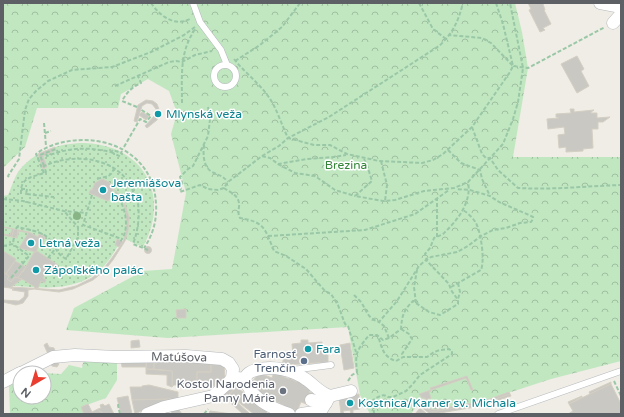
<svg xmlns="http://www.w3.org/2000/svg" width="624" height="417" font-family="'Varela Round',sans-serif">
  <defs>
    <pattern id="forest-crowns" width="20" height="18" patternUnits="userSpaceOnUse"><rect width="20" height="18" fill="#c1e7c1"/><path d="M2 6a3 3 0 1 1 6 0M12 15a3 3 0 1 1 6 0" fill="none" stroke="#a0bfa1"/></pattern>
    <pattern id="park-dots" width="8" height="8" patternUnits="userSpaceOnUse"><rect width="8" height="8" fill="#c1e7c1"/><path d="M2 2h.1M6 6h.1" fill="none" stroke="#a0bfa1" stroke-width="1.8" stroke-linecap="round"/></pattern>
  </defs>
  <rect width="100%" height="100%" fill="#efede5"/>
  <g fill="url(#forest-crowns)">
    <path d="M3,3H515L522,32L528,68L513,157H621V361L551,379L484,401L433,410L423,403L425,400L422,399L411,414H370L360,395L348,327L168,338L66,330L74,308L143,271L172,269L186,193L171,134L177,113L169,91L148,79L121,94L118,108H37L25,147L3,168Z"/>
    <path d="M84,358L117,360V380L106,398L81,407L84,414H8L10,413L9,386L16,382L20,387V397H44V373L61,374L69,365L82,368Z"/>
  </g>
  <path fill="url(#park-dots)" d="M84,143C144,145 171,195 143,247L123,238C116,248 110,261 101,269C74,294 37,287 3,285V196L8,195C11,188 14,179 18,172C34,151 59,143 84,143Z"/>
  <g fill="#cac8c2" stroke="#d4cfc3">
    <path d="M528,3H545L543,4L545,10H544L551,24L543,28L545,30L540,32L529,10L531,9Z"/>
    <path d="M577,56L584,69L581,71L589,86L577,93L561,64Z"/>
    <path d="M146,100L153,101L157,104L160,112L157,120L147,128L145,126L156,114V109L152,104L147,103L142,106L137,122L134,121L138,105Z"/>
    <path d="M570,109H574V112L594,110L591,112V113H597V118L610,117L603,122H598V129H592L593,148L583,149V151L566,152V147L559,148L558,135L565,134L564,127L548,129L547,119L559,118L556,117V114L571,113Z"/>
    <path d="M142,112L149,116L146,120L139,115Z"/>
    <path d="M55,147L56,150L43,156L47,167L43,169L38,154Z"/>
    <path d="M102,179L109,182L113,188L112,196L108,201L89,193L90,190H92L95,183Z"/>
    <path d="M113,188L123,198L129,217L128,231L125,241L113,260L104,271L93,280L73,289L59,292L34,289L28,290V288L59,290L76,286L92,278L104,268L111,259L123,242L126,232L127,223L126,213L124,203Z"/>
    <path d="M3,227L14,229L12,236L17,237L18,230L29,232V233L19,231L17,238L3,235V234L10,235L12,229Z"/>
    <path d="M14,229L18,230L17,237L12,236Z"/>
    <path d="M29,232L38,237L39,234L45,237L42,244L40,243L36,252L19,248Z"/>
    <path d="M117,239L123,242L119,247L115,245Z"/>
    <circle cx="148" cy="250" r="3.5"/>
    <path d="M3,251L16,259L6,274L3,272Z"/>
    <path d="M37,251L58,265L55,269L51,266L43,278L46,280L45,283L41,281L38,288H34L35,287L22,279L17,278L22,272H23L34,252H36Z"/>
    <path d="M15,261L26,267L20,274H21L17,278L15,277L11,282L7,279L9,276L6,274Z"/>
    <path d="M3,272L9,276L7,279L11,282L15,277L22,279L10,288L3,287Z"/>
    <path d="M11,287L28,288V296L23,303L16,305L3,302V300L19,301L24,297L25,292L12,290L14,289L10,288Z"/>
    <path d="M186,309V318H177L176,310Z"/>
    <path d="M139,340L140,347L131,348V341Z"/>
    <path d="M301,340H308V343L322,342L323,354H328V362L286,365L281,363L283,362V355L293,354L292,344L301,343Z"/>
    <path d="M47,343L49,347L54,348L55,351L48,354L44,345Z"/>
    <path d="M350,343L354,368L344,370L340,345Z"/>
    <path d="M146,359H157V363H154V369H146Z"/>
    <path d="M157,359L211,361V372H197V383H199V385H174L172,387V371L154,369V363H157Z"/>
    <path d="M121,360H146V367H122Z"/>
    <path d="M58,361L59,364L57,367L52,366L51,364Z"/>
    <path d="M211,361L224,363L225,378L221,384L216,383L214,386L199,384V383H197V372H211Z"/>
    <path d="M146,369L172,371V387L167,385V375L146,374Z"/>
    <path d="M274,372L283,374L282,376L289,379L290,377L291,378V379L297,382L298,380L299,381V382L306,385L310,390L309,392L314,394L309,405L301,402L298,409L299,411L296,410V412L294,411L295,410L289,407L288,409L287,408V407L281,404V406L279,405L280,403L274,401L273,403L272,402V401L256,394L258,388L256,387L255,388L254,382H252L256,377L255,376L256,375L257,376L262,374L272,378Z"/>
    <path d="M467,376L473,390H471L466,378L431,390L430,388Z"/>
    <path d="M233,382L243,383L239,388L236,386L229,395L250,414H243L224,397V395Z"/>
    <path d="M611,382V384L590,394L589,392Z"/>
    <path d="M611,384L621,404V414H568L573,411L569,404Z"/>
    <path d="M149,385L178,392V399L171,400V399L132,400L130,387H142V386Z"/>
    <path d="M236,387L268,410L266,414H254L229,395Z"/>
    <path d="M431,390V391L429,392L431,398L425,400V398H422L419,394Z"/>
    <path d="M509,392L510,394L484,403L432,412L422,404L423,403L433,410L484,401Z"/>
    <path d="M359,394L360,409L353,410V413L351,414L350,410L343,411L344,414H341L339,397Z"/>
    <path d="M510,394L511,396L481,406L434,414H430L420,406L422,404L432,412L484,403Z"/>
    <path d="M128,396L132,414H121L117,398Z"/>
    <path d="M582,396V397L569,404L568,402Z"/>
    <path d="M171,399V400L147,408L135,414L132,400Z"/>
    <path d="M88,404L92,412L98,409L100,412L101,411L103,414H84L81,407Z"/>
    <path d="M103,404L105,406L109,404L114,414H103L101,411L100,412L98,409L101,408L100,405Z"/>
    <path d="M176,406L182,414H173L168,409Z"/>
    <path d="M420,408L427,414H415Z"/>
    <path d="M210,411L232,414H209Z"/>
  </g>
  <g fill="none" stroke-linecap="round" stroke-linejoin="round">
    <g stroke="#b5b8bc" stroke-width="7">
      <g id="lane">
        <path d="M193,3L200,22L221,50L227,65"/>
        <circle cx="225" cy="76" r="11"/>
        <path d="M292,370L331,365"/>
        <path d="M498,414L621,371"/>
      </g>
    </g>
    <g stroke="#b5b8bc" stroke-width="13">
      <g id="street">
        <path d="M600,3L621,7"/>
        <path d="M613,23L621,14"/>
        <path d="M21,373L53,357L75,355L116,357L186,356L222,359L229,363L233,369L232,378L228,383L213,396L164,407L147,414"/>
        <path d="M237,378L245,379C251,399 271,408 289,414"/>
        <path d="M245,379C246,374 251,371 256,370C273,365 293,370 307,380C315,386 320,393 330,396"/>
        <path d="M3,382L20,373"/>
        <path d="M311,400L326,403"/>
        <path d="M301,414L321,411L330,396L351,391"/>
      </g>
    </g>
    <g stroke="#9ac8a7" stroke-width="2" stroke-dasharray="4 2" stroke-linecap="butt">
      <path d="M151,3C160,16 174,27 190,19"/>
      <path d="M419,3L433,29L446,39"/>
      <path d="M496,3L503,24L513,66L528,68L605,27"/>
      <path d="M234,59C244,72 258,82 268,96C277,108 281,124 288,138L314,145H330L347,154L379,161L422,163L433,160L443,154L472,127L510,72L513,66L491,43L482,38L449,35"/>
      <path d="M235,61L260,45L282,27L300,3"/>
      <path d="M115,86L169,62L176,61L182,62L195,55L212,51"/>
      <path d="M182,103C182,77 179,51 196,28"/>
      <path d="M137,107L122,101C127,92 132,87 141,83L138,76"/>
      <path d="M208,107L210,119L208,136L193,166L188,169L180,177L182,182L180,192L200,185L208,189L218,190L224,188L228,182L262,156L279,146L288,138L329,117L439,46C453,33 458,22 463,3"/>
      <path d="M44,123L46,146"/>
      <path d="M472,127L482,154L486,158H490L498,170L518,188C553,190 587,186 621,185"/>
      <path d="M45,133L51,131"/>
      <path d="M204,145C203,154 203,167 212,172C220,176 222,175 228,182"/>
      <path d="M124,147L140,119L146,122L151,116L140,109"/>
      <path d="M448,150L461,163L480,170L482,179L490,196"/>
      <path d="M111,152L121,157"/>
      <path d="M46,154L47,156C71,147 87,147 111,152L113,150L121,153L122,151"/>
      <path d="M262,156L270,158L278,164L307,159L334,157L346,155"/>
      <path d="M364,159L367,165L372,181L355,196L383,201L395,200L424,191L454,188L468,182L503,144L513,119L518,102L523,68L510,3"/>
      <path d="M381,161L387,185L385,201"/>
      <path d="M278,164L295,173L315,176L335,190L355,196"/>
      <path d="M44,166L40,155L56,149L58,152"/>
      <path d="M44,173L36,154C44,148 54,144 64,142C108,133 154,155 156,204C157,220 153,235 144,248"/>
      <path d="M9,177L8,176L19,159L25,110L29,99L36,91L48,81L72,70L112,67L151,52L184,35L195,27"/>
      <path d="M97,179C106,176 112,178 114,167"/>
      <path d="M224,188C228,191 235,194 237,198C242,205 236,211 240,218C265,222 265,229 274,251L286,256L306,269L325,291L331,294L338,305L345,324L348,326L356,352"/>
      <path d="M21,189H27L26,194L54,197"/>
      <path d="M115,193C126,205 131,231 119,243"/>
      <path d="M21,194C20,176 33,178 46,172L44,166C76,151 126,158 135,198L137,197C140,213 139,228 133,244L148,250"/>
      <path d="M92,195L83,225L122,239"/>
      <path d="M3,199L23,201L64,211L87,213"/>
      <path d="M16,229L17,227C29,230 44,231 52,242C58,251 56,253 66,259L78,237V227L64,211"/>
      <path d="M268,236L365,230L415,214L449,190"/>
      <path d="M437,237V198"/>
      <path d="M3,246L13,244L14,236"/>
      <path d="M48,258L55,249"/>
      <path d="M11,278L29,256L13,244"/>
      <path d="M458,283L460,292L458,299"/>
      <path d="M451,287L481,270C485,260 481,233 476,223C473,218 468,213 463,210"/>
      <path d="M354,295C356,297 359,300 361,302C367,311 367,318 379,322"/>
      <path d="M416,303L414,287L417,270"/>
      <path d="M401,329L409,334L412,339L402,354L403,357"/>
      <path d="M389,338L384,326L379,322L397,301L419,266L426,260L431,257L457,252L468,246L481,236L493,230L506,228L520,223L531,222L533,219V217L529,215L499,202L490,196L470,190L456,189"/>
      <path d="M348,381L352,375L357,372C355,352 356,352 369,335H377L383,340L389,338L401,329C402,316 403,311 413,301L429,312L440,315L458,304V300L451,290L449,284L427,261L425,254L430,248L434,238C438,236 443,235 445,232C458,220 472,201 468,182"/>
      <path d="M614,381L621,396"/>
      <path d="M119,405H118L120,414"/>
      <path d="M204,414L208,409"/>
      <path d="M374,414L373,400C378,397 383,393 388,397H393L406,391L412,385L420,375L452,354V351L449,349L440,350L434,352L427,357H403L396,361C383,357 382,348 378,336"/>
    </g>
    <use href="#lane" stroke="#fff" stroke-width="6"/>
    <use href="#street" stroke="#fff" stroke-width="12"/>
  </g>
  <circle fill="#88b486" cx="77" cy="216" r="4"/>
  <g fill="#0f9aa8" stroke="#fff" stroke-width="1.5">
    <circle cx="158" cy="114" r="4"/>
    <circle cx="103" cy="190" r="4"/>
    <circle cx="31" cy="243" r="4"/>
    <circle cx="36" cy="270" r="4"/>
    <circle cx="308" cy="349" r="4"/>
    <circle cx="350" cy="403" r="4"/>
  </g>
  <circle fill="#5c6f8a" stroke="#fff" stroke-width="1.5" cx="304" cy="361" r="4"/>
  <circle fill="#6b7280" stroke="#fff" stroke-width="1.5" cx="283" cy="391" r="4"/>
  <g text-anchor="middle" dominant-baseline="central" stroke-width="3" stroke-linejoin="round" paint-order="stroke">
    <g font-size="12" fill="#0d838f" stroke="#fff" text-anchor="start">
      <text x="166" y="114">Mlynská veža</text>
      <text x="111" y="183">Jeremiášova<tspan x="111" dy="14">bašta</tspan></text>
      <text x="39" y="243">Letná veža</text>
      <text x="44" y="270">Zápoľského palác</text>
      <text x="316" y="349">Fara</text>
      <text x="358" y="403">Kostnica/Karner sv. Michala</text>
    </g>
    <g font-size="12" fill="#348538" stroke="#fff">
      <text x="346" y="165">Brezina</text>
    </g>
    <g font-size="12" fill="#4e5e75" stroke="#fff" text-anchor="end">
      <text x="296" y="354">Farnosť<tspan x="296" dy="14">Trenčín</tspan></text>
    </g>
    <g font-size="12" fill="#5d6166" stroke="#fff">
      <text transform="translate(179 357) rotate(1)">Matúšova</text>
    </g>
    <g font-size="12" fill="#5b616d" stroke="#fff" text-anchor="end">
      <text x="275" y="384">Kostol Narodenia<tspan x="275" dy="14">Panny Márie</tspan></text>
    </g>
  </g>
  <rect width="624" height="417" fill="none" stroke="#5d6166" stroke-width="8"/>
  <g transform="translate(32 385) rotate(218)"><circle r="19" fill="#ffffff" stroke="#bec0c2"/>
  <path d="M0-3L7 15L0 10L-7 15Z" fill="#eb3d2f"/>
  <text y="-6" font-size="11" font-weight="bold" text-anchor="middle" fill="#5d6166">N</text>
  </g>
</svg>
